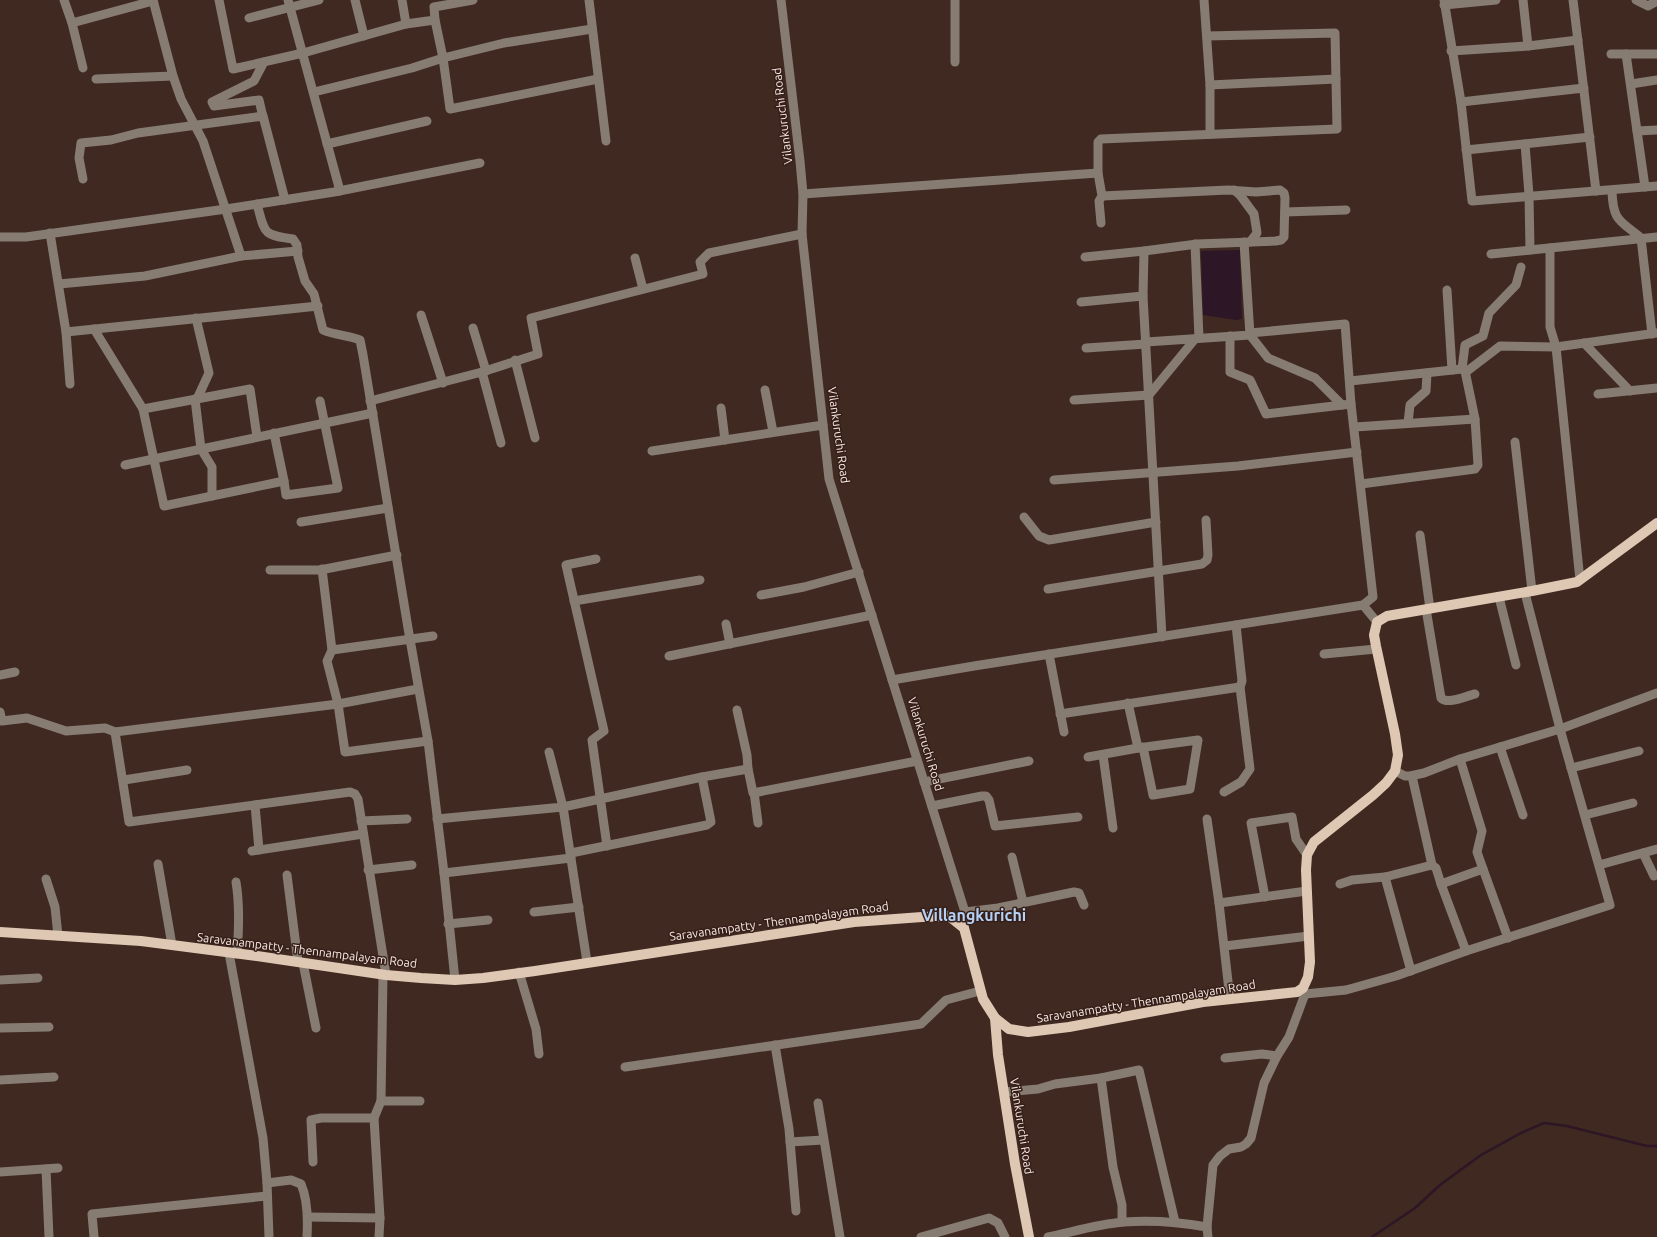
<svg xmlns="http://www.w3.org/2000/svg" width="1657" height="1237" font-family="Ubuntu,sans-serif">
  <rect width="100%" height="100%" fill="#402921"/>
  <path fill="#2d1625" d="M1240,250L1242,319L1236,320L1203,315L1201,251Z"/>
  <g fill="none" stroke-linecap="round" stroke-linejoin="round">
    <path stroke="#2d1625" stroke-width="2.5" d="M1372,1237L1415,1208L1440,1185L1481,1155L1521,1133L1544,1123L1567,1126L1647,1146H1657"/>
    <g stroke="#867c72" stroke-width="9">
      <path d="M64,0L72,23L153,1"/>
      <path d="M153,0L173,76L181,99L203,141L241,256"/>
      <path d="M219,0L233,69L303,53L406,24L435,20L434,7L473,0"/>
      <path d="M288,0L340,191"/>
      <path d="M355,0L364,36"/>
      <path d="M402,0L406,24"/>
      <path d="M589,0L606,141"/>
      <path d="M781,0L800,161L803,194L802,234L829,479L965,912L964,928"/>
      <path d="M1204,0L1210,85V134"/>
      <path d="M1444,0L1461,102L1472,201L1657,186"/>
      <path d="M1523,0L1528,46"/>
      <path d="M1573,0L1596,191"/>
      <path d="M1636,0L1648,6L1657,1"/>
      <path d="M1444,5L1496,0"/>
      <path d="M249,18L319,0"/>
      <path d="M435,20L443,58L504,43L592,29"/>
      <path d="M72,23L83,68"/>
      <path d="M1451,51L1528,46L1578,40"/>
      <path d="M1611,54H1657"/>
      <path d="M1626,54L1645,187"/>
      <path d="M955,62V0"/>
      <path d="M96,79L173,76"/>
      <path d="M1631,84L1657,80"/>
      <path d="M1210,85L1336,79"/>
      <path d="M314,92L412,68L443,58L450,109L598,79"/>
      <path d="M1461,102L1584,88"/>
      <path d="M263,117L259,100L214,106L212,102L254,81L264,62"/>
      <path d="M1637,131L1657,130"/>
      <path d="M327,144L427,121"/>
      <path d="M1525,144L1529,195L1530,250"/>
      <path d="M1466,150L1590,137"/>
      <path d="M83,179L79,158L81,143L111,140L138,133L263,116L285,200"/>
      <path d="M1234,190L1240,195L1254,214L1257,233L1250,242"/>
      <path d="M1612,191C1613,222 1620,220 1641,238L1652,334"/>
      <path d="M803,194L1098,173"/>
      <path d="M257,204C265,233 262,235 293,239L297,245L298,257L305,281L314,294L323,330C334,335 347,335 360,340L363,355L408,628L428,741L444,873L455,980"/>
      <path d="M1285,212L1346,210"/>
      <path d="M1101,223L1099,201L1102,196L1098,173V142L1101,139L1337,129L1335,33L1207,36"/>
      <path d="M50,233L66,332L70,384"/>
      <path d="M0,237H26L226,209L334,192L480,163"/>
      <path d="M1195,244L1199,338"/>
      <path d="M1550,248V327L1556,347L1580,580"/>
      <path d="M1144,251L1143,296L1162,637"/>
      <path d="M1491,254L1657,237"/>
      <path d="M1085,257L1144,251L1197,244L1276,241L1281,240L1284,237L1285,198L1284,193L1280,190L1256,192L1228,190L1102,196"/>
      <path d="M635,258L643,289"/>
      <path d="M59,284L145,276L241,256L298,251"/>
      <path d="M1447,290L1452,370"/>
      <path d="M1081,302L1143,296"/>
      <path d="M421,315L443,383"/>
      <path d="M196,318L209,373L197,399"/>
      <path d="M473,328L486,371"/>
      <path d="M94,329L143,409"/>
      <path d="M66,332L318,306"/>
      <path d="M1250,333L1345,324L1351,404L1373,597L1363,605"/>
      <path d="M1250,335L1268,358L1315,378L1342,405"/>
      <path d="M1230,336V372L1250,380L1266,414L1351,404"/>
      <path d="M1146,342L1250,335L1244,242"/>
      <path d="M1584,343L1630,391"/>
      <path d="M1086,348L1146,344"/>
      <path d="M515,360L535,438"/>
      <path d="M1462,369L1465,345L1483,336L1489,313L1516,285L1521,267"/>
      <path d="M482,372L501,443"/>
      <path d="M1466,372L1500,346L1556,347L1657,333"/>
      <path d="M1350,381L1462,369L1465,371L1475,419L1478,465L1475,469L1361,484"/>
      <path d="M765,390L773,432"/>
      <path d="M1598,394L1657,388"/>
      <path d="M195,399L201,449L212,467V496"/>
      <path d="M1074,400L1149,395L1195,339"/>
      <path d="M370,401L482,372L538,354L531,318L703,274L700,262L709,253L802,234"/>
      <path d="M721,408L725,440"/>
      <path d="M1408,423L1410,405L1426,391L1427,373"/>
      <path d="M1355,427L1475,419"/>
      <path d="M274,433L284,481"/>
      <path d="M257,437L250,389L143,409L164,506L284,481L286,495L338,488L320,401"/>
      <path d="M1515,442L1532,591"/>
      <path d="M652,451L823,425"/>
      <path d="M125,465L373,413"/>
      <path d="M1054,480L1238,466L1357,452"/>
      <path d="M1024,517L1039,536L1049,540L1156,522"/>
      <path d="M301,522L388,508"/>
      <path d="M1420,535L1430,609"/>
      <path d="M596,559L566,565L604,731L592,740L607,846"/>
      <path d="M322,569L332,650L327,661L338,704L345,752L428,741"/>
      <path d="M270,570H320L397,555"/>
      <path d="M1048,589L1202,564L1207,560L1208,555L1206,520"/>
      <path d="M761,595L804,587L859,572"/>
      <path d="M1499,597L1516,665"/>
      <path d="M574,601L700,580"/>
      <path d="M1426,609L1441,698C1448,705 1466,696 1475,694"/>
      <path d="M726,624L730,644"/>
      <path d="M332,650L433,636"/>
      <path d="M1049,654L1064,732"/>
      <path d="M1324,654L1376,649"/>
      <path d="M669,656L872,615"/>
      <path d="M0,675L15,672"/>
      <path d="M892,680L974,666L1363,605L1377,622"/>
      <path d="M1128,703L1138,748L1198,740L1190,789L1153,795L1143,747"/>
      <path d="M737,710L747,755L748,769"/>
      <path d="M0,712L2,721L27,718L66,731L105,728L115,732"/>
      <path d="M1060,714L1240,687L1242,681L1236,625"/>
      <path d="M1500,747L1523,815"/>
      <path d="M1103,755L1113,828"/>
      <path d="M1088,757L1138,748"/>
      <path d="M1571,768L1639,751"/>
      <path d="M1395,771L1405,776H1410L1424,773L1460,759L1560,729L1657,693"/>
      <path d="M1412,776L1432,865"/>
      <path d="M702,777L748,769L753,793L917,761"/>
      <path d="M124,780L187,770"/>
      <path d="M924,782L1029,761"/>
      <path d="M754,792L758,823"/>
      <path d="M1224,792L1241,782L1250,769L1240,687"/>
      <path d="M255,805L259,850"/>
      <path d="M932,806L982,796H986L989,800L995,826L1078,817"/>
      <path d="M1585,815L1633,803"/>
      <path d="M437,819L563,807L549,752"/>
      <path d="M1207,819L1219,903L1230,999"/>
      <path d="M361,821L407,819"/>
      <path d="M252,851L363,834"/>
      <path d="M571,853L707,825L711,822L702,777L563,807L587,962"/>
      <path d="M1643,853L1654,876"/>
      <path d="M1012,857L1023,902"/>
      <path d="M158,864L172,945"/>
      <path d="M1599,865L1657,849"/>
      <path d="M1483,869L1508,938"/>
      <path d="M368,870L412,865"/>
      <path d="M444,873L571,858"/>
      <path d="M287,875L298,962"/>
      <path d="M1385,877L1411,971"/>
      <path d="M46,879L55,907L58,936"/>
      <path d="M236,882C240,906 239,929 237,954"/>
      <path d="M1340,884L1352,880L1385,877L1432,865L1436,868L1441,884L1483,869L1477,852L1482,831L1460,759"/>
      <path d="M1441,884L1466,951"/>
      <path d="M1265,897L1251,823L1292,817L1296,839L1307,855"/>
      <path d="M1219,903L1307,891"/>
      <path d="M534,912L579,907"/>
      <path d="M965,912L998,908L1074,892L1079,893L1084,905"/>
      <path d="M448,924L488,920"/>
      <path d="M1225,946L1309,936"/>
      <path d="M229,953L263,1138L267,1183L269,1237"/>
      <path d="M303,963L316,1028"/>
      <path d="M519,972L536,1029L539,1054"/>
      <path d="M386,975L358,799L355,794L350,792L129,822L115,732L338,704L418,689"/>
      <path d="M0,980L38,978"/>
      <path d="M1305,994L1346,990L1396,976L1466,951L1610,905L1560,729L1525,593"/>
      <path d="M0,1028L49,1027"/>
      <path d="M775,1045L789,1129L796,1211"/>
      <path d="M1225,1058L1262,1054L1277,1056"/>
      <path d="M625,1067L921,1024L946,1000L980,991"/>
      <path d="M1101,1078L1113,1167L1122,1205V1222"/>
      <path d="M0,1080L54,1077"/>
      <path d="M1004,1092L1038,1089L1055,1084L1101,1078L1139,1070L1175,1222"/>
      <path d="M381,1101H420"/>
      <path d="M818,1103L840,1237"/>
      <path d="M790,1142L823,1140"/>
      <path d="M313,1162L311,1120L321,1118H374"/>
      <path d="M46,1169L49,1237"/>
      <path d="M0,1172L58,1168"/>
      <path d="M267,1183L291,1180L301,1184C308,1200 308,1219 307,1237"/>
      <path d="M308,1217L380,1218"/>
      <path d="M1207,1227L1213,1165L1220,1156L1229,1149L1241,1147L1246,1144L1251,1138L1264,1083L1277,1056L1289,1037L1305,994L1303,989"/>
      <path d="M94,1237L92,1214L267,1196"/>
      <path d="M379,1237L380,1218L374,1118L381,1101L383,975"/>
      <path d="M921,1237L989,1218L998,1223L1005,1237"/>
      <path d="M1048,1237C1072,1232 1098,1224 1124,1222C1152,1220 1179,1222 1207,1227L1208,1237"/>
    </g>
    <g stroke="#dec8b3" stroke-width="10">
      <path d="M0,932L141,941L257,956L386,975L421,978L455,980L483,978L535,971L854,922L922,917L949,916L964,928L983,999L995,1018L1009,1029L1028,1032L1069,1027L1203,1002L1297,992L1303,988L1308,977L1310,962L1306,870L1307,855L1314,842L1373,795L1386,783L1395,771L1398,755L1395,734L1376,646L1374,635L1377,622L1387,616L1532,591L1577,582L1657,523"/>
      <path d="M995,1018L998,1055L1015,1164L1029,1237"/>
    </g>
  </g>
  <g text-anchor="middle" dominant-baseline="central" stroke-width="3" stroke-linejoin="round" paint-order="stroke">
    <g font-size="12" fill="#f8e8e3" stroke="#361f18">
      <text transform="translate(782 116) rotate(-97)">Vilankuruchi Road</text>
      <text transform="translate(839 435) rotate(82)">Vilankuruchi Road</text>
      <text transform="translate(926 744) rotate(73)">Vilankuruchi Road</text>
      <text transform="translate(779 921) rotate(-8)">Saravanampatty - Thennampalayam Road</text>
      <text transform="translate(307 950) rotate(7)">Saravanampatty - Thennampalayam Road</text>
      <text transform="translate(1146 1001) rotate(-9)">Saravanampatty - Thennampalayam Road</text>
      <text transform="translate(1022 1126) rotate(81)">Vilankuruchi Road</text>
    </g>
    <g font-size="16" font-weight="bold" fill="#b4d1f6" stroke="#361f18">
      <text x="974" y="915">Villangkurichi</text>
    </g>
  </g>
</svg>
